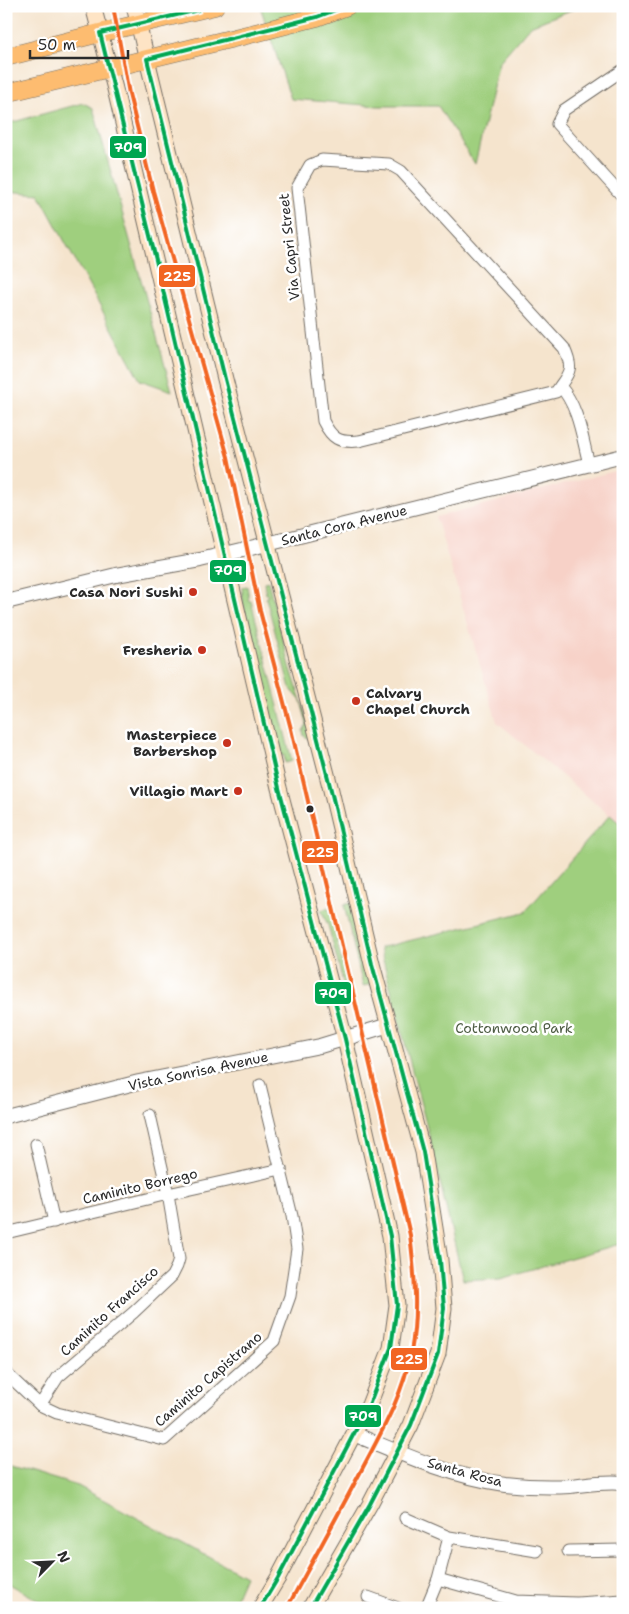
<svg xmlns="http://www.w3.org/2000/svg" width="629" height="1614" font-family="'Shantell Sans',sans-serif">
  <rect width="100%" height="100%" fill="#fff"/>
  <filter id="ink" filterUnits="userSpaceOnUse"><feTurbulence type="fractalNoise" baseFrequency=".02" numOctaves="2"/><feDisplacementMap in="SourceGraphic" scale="10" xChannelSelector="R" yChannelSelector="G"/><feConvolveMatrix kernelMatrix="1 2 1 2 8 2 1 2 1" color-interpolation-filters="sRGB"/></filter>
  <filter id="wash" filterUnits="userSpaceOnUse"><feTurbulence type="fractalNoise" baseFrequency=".0096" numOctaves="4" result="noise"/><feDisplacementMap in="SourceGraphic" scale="20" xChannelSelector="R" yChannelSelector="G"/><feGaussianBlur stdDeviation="1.12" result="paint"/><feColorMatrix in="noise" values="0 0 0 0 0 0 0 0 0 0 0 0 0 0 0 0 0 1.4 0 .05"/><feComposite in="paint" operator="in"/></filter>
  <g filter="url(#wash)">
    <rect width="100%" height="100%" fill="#f5e4cd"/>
    <path fill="#f7d1c7" d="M623,469V826L497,722L436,517Z"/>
    <g fill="#9fcf7e" stroke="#657d54">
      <path d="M260,6H581L530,26L499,62L475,164L438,106H378L291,99Z"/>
      <path d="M83,103L93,108L172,391L140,380L39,194L6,191V124Z"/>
      <path d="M268,581L290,666L314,741L304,736L303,731L307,724L301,701L290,688L266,598L268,596L267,594H266L264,582Z"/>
      <path d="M247,586L249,598L248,599L249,601H251L292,761L285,763L284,755L280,756L243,603L242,587Z"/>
      <path d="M610,815L623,826V1243L501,1278L463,1280L429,1135L380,948L525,912Z"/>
      <path d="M351,903L354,920L372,984L363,986L344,905Z"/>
      <path d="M329,908L347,985L344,986L328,925L321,910Z"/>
      <path d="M6,1461L11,1466L78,1486L245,1576L231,1608H52L6,1582Z"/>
    </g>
  </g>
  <g filter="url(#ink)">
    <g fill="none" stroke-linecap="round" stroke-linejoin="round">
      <g stroke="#726c64" stroke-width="13">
        <g id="minor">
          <path d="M623,70L564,110L557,124L623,197"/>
          <path d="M560,386C572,370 572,366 564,348L401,171L389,164L322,160L310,165L297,188L323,421C332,439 339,443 359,441L556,392L560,386C579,407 582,438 589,464"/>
          <path d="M36,1144L54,1222"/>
          <path d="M6,1233L168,1194L281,1169"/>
          <path d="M6,1373L40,1405L57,1413L164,1440L274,1341L290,1296L297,1249L292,1216L260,1085"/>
          <path d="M40,1405L58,1377L134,1312L172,1276L177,1266L179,1259L168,1194L150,1115"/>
          <path d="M405,1518L449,1537L537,1551"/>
          <path d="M568,1551L623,1550"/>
          <path d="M438,1579L516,1601L577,1603L623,1600"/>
          <path d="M368,1597L398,1608"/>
          <path d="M426,1608L438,1579L449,1537"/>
        </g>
      </g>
      <g stroke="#726c64" stroke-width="16">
        <g id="tertiary">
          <path d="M6,602L116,575L200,560L267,544L623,456"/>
          <path d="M6,1116L139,1082L320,1046L389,1025"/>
          <path d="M354,1434C402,1454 453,1477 505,1484C523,1486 552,1487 570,1486C588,1484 605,1481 623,1483"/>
        </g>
      </g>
      <g stroke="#726c64" stroke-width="17">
        <g id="secondary">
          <path d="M93,6L115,89L279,788L345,1039L390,1236L394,1277L397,1305L391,1348L369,1405L278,1578L260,1608"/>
          <path d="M134,6L225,379L330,786L372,964L423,1152L440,1260L444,1308L438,1354L411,1425L370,1504L310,1608"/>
        </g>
      </g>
      <g stroke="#726c64" stroke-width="19">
        <g id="primary">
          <path d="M6,57L100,33L215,6"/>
          <path d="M6,93L259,32L317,17L347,6"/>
        </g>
      </g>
      <use href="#minor" stroke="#fff" stroke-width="11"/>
      <use href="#tertiary" stroke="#fff" stroke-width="14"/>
      <use href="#secondary" stroke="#fee4c5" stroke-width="15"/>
      <use href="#primary" stroke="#fdbc6f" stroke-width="18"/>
      <g stroke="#fff" stroke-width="8">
        <g id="bus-1">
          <path d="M198,10L100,33L156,260L279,788L345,1039L390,1236L397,1305L391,1348L369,1405L278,1578L260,1608"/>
          <path d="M310,1608L370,1504L411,1425L438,1354L444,1308L440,1260L423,1152L372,964L330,786L225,379L147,59L317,17L346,6"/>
        </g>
      </g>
      <g stroke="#fff" stroke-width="8">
        <path id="bus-2" d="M113,6L129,94L153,191L228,457L260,611L291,729L410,1235C415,1274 418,1314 411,1352C403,1395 381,1433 361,1471C337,1517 312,1562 287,1608"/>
      </g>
      <use href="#bus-1" stroke="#00a651" stroke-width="4"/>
      <use href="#bus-2" stroke="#f26522" stroke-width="4"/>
    </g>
  </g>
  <g fill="#c8321e" stroke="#fff" stroke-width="2">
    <circle cx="193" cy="592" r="5"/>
    <circle cx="202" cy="650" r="5"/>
    <circle cx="356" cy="701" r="5"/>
    <circle cx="227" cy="743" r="5"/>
    <circle cx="238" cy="791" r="5"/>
  </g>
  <circle fill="#2b2b2b" stroke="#fff" stroke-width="2" cx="310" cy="809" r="4.5"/>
  <g text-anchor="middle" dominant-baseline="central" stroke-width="5" stroke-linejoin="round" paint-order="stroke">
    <g font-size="14" fill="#2b2b2b" stroke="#fff">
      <text transform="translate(289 247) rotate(-96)">Via Capri Street</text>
      <text transform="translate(344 525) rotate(-14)">Santa Cora Avenue</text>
      <text transform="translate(198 1071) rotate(-12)">Vista Sonrisa Avenue</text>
      <text transform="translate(140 1186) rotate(-13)">Caminito Borrego</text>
      <text transform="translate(109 1311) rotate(-42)">Caminito Francisco</text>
      <text transform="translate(208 1379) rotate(-41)">Caminito Capistrano</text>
      <text transform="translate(465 1472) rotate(15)">Santa Rosa</text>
    </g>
    <g font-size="14" font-weight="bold" fill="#2b2b2b" stroke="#fff" text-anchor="end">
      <text x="183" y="592">Casa Nori Sushi</text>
      <text x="192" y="650">Fresheria</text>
      <text x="366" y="693" text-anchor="start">Calvary<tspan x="366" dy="16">Chapel Church</tspan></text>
      <text x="217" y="735">Masterpiece<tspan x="217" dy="16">Barbershop</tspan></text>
      <text x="228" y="791">Villagio Mart</text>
    </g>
    <g font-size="14" fill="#4e5c44" stroke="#fff">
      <text x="514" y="1028">Cottonwood Park</text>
    </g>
  </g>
  <g stroke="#fff" stroke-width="2">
    <rect x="109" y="135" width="38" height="24" rx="5" fill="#00a651"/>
    <rect x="158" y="264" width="38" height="24" rx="5" fill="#f26522"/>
    <rect x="209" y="559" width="38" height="24" rx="5" fill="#00a651"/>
    <rect x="301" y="840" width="38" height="24" rx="5" fill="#f26522"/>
    <rect x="314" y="981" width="38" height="24" rx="5" fill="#00a651"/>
    <rect x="390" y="1347" width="38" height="24" rx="5" fill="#f26522"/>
    <rect x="344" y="1404" width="38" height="24" rx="5" fill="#00a651"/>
  </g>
  <g font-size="14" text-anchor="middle" font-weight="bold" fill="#fff">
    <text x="128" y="152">709</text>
    <text x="177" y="281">225</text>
    <text x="228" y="575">709</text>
    <text x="320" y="857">225</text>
    <text x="333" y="998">709</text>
    <text x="409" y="1364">225</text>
    <text x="363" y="1421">709</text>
  </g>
  <rect width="629" height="1614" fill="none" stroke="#fff" stroke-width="25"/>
  <g transform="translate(52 1562) rotate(66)" stroke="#ffffff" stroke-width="4" paint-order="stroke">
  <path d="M0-4L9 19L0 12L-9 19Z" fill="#2b2b2b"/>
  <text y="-8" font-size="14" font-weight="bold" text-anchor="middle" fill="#2b2b2b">N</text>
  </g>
  <path d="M30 50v8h98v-8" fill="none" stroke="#2b2b2b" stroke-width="2.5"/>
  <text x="38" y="50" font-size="15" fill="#2b2b2b" stroke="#ffffff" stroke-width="4" paint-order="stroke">50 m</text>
</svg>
